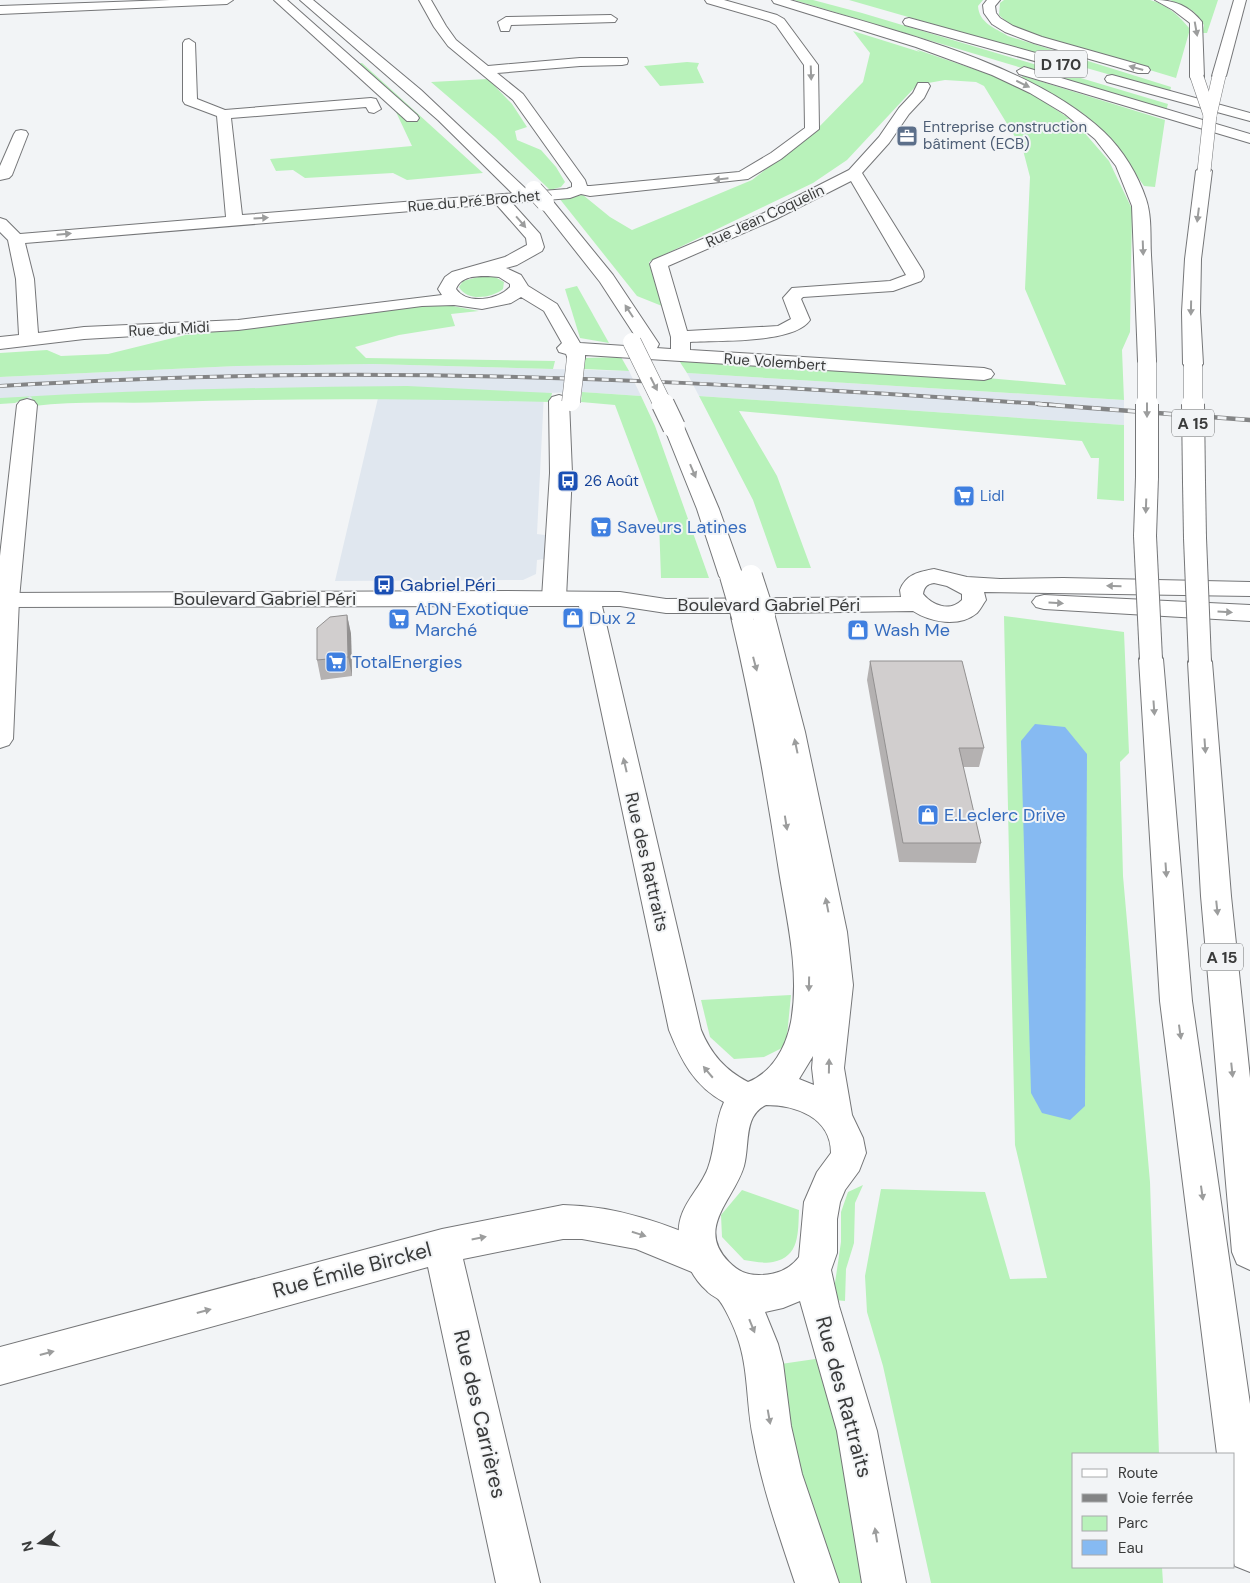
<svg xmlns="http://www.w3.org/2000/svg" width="1250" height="1583" font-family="'DM Sans',sans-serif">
  <rect width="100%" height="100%" fill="#f2f4f6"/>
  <g fill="#e0e7ef">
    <path d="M373,364L629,371L641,396L582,392L544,393L537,534L545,535L544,559L537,560L536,574L523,580L335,581L378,398L35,400L0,402V377L237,366Z"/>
    <path d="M687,373L1124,400V425L699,396Z"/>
  </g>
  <g fill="#b8f2ba">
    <path d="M794,0H813L862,13L1168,104L1166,111Z"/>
    <path d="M849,0H983L978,6C979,23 995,28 1008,36L1171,87L1170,92Z"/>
    <path d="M1004,0H1150C1168,5 1178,15 1190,29L1176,78L1031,34L1010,25L999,15L1000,3Z"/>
    <path d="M1170,0H1218L1207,33H1202L1204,25L1193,11Z"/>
    <path d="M853,31L920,52L915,49L1000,78L1037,97L1076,123L1109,161L1132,209L1130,332L1122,350L1124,400L687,373L678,359L897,370L1066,385L1025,289L1030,177L1023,150L984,86L976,82L945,80L917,85L847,160L813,183L649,262L662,306L637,296L559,198L583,195L610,217L632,230L752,180L816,130L863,82L870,53Z"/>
    <path d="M687,62L699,63L697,68L704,83L660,86L644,66Z"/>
    <path d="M362,63L483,173L407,180L393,173L305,178L293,170L276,171L270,159L412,146L396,112L349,65Z"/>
    <path d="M1023,76L1165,120L1155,187L1144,186C1130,166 1117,145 1099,127C1077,105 1047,92 1020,78Z"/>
    <path d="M488,79L512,104L527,127L515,131L517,140L541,150L556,167L565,182L561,187L550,190L495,137L431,82Z"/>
    <path d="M482,276L495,277L504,282L503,289C492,298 467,302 459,287L463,281Z"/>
    <path d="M577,286L609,343L580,338L565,289Z"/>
    <path d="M431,302L479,311L451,314L455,326L399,335L355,347L366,358L555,361L553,369L373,364L237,366L0,377V353L47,350L61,356L108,354L185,335L299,323Z"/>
    <path d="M621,357L629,371L584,369L585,358Z"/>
    <path d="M407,386L552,393L550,402C422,399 295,398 167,402C122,404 79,400 34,406L31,396L15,403L0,404V398C136,390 272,387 407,386Z"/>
    <path d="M582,392L641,396L655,426L709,578H661L659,522L615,405L581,402Z"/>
    <path d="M699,396L1124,425V501L1097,499L1099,458H1091L1082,441L739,411L777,476L811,568H777L753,500Z"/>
    <path d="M1004,616L1124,632L1129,753L1120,762L1123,876L1150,1182L1159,1454H1074V1567H1162L1163,1583H931L883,1366L867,1312L865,1276L881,1189L985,1192L1010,1279L1047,1278L1015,1145Z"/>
    <path d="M791,995L786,1046L764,1057L734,1059L710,1037L701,1000Z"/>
    <path d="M863,1185L855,1203L854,1243L846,1269L845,1301L835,1300V1283L841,1242V1212L848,1192Z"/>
    <path d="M742,1190L799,1210C798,1232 800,1257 773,1262C764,1264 753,1261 744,1260L722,1237L721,1215Z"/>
    <path d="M822,1358L872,1583H829L774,1365Z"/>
  </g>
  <path fill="#86baf2" d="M1035,724L1065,727L1087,754L1085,1106L1070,1120L1042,1113L1031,1093L1021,741Z"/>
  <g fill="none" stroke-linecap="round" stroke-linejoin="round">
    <g stroke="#757678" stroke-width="2">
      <g id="street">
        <path d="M170,0H233L227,4L0,14V6Z"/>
        <path d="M274,0H287L417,115L419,118L417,121H407Z"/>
        <path d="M419,0H431L446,26L456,40L488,66L580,58H627L628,61L627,64L622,65L580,66L497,73L523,94L585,180L587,186H590L739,172L771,153L805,128L804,65L776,25L769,21L707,3L705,0H724L777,15L784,19L818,65L819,129L781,159L748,179L590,196L581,194L570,198L512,203L540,234L544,247L542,251L517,265L506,268L521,275L528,286L557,304L580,343L671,349V337L650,264L653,260L764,213L849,170L879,137L899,108L913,93L918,83H928L930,86L924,98L909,114L889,143L862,173L923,271L924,277L921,281L893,291L803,297L801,299L810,320C794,344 718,340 690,342V350L984,368L991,370L994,374L991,378L984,380L585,355V358L583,362L576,364L569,362L566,354L559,352L557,348L562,343L544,311L521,297L511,303L482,309L454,305L422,306L238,330L84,339L0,349V337L19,335L16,279L8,240L0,232V218L6,220L20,234L226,217L217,116L185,104L183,101V43L185,40L189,39L195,43L197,99L225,110L371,98L376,99L381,109L374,113L369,112L366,107L231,118L242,215L567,189L572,187V183L513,100L448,46L434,27ZM851,181L906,275L890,281L792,288L783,298L791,319L778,326L687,331L668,266L776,219ZM496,204L526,238L527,245L505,257L452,272L445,277L438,289L442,295L238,320L84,327L38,333L34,279L25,243ZM488,276L499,277L510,284V287C498,300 467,305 456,289C461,276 476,276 488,276Z"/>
        <path d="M611,15L617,19L615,22L511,25L509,31H501L498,22L506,17Z"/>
        <path d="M21,130L26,131L28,134L12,175L9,178L0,180V166L14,134L16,131Z"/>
        <path d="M559,395L566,397L569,401L572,473L566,598L562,603L554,605L546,603L542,598L550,473L549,401L552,397Z"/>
        <path d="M27,399L34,401L37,405L19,599L13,739L9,745L0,748V556L17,405L20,401Z"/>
        <path d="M563,1205C618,1206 667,1224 717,1246L722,1259L717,1272L704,1277L636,1249L582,1239H563L463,1259L540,1583H496L428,1267L0,1385V1347L442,1229Z"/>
      </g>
    </g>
    <g stroke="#757678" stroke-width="2">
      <g id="secondary">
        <path d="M300,0H313L421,90L526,189L528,192L526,195H514L438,120Z"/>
        <path d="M545,197L551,199L613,275L659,344L657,348L650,350L643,348L600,282L537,202L539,199Z"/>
        <path d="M674,421L681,423L684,427L719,509L743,576L739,581L731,583L723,581L719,576L697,509L664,427L667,423Z"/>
        <path d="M934,569L967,577L1000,579L1063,578L1250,582V596L984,592L986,600C983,604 980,610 977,613C959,628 930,622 913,611L774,613L805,732L847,932L853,985L844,1068L852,1115L863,1138L866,1153L859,1171L845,1190L840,1202L837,1219V1253L831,1270L839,1306L877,1431L906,1583H862L837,1431L800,1301L783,1308L765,1312L778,1344L783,1363L791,1426L802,1474L839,1583H795C779,1535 762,1487 753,1437C746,1404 749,1369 737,1336C734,1327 724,1305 718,1299C714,1296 709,1294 706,1290C692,1278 682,1255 679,1237C676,1207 699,1192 708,1168C716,1147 714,1123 724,1102C694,1086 681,1060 669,1030L579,606L0,607V593L507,591L620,592L666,599L901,597L900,590C906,574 919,572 934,569ZM934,583L947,586L962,594V600C950,612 933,606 923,594C924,587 927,584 934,583ZM602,606H620L666,613H734L731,617C751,701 766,786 779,871C787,921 800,972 791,1022C786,1047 773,1072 748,1082C725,1070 711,1054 701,1030ZM813,1056L812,1068L814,1085L799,1079ZM766,1105C795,1105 831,1117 831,1153L817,1172L804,1202L799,1257C789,1270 776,1275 759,1275C746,1275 738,1271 729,1262C695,1228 734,1200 744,1166C750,1144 743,1116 766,1105Z"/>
        <path d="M1044,595L1250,605V621L1044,609L1036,607L1032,602L1036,597Z"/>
      </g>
    </g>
    <g stroke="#757678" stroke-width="2">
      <g id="highway">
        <path d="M772,0H790C887,29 1030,62 1104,132C1123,150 1138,175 1146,199C1152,217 1150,237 1151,255C1153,291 1155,326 1156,361L1154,365L1147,367L1140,365L1138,361L1132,206L1116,166L1095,139L1065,114L1030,93L992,75L916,47L774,3Z"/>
        <path d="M987,0H1000L995,6L996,13L1000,18L1013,26L1042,37L1148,67L1150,70L1148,73H1138L1034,43L1005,32L992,24L984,13L983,5Z"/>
        <path d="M1155,0C1175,0 1189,6 1202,22L1204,77L1202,80H1192L1190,77V23L1173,10Z"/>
        <path d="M1234,0H1246L1226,76L1219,80L1212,76Z"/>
        <path d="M909,18L1061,60L1063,63L1056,67L905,25L903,22L905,19Z"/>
        <path d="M1024,67L1250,134V143L1019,74L1017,71Z"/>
        <path d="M1112,75L1250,113V121L1107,82L1105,79L1107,76Z"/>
        <path d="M1204,166L1209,168L1212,171L1201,259L1200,312L1203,364L1200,368L1193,370L1186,368L1183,364L1182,312L1185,259L1196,171L1199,168Z"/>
        <path d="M1147,471L1155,472L1158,477L1156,536L1153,541L1145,543L1137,541L1134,536L1136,477L1139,472Z"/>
        <path d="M1194,476L1202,477L1205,482L1206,538L1203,543L1195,545L1187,543L1184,538L1183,482L1186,477Z"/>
        <path d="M1151,651L1160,653L1163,659L1192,1001L1250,1404V1572L1235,1566L1234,1563V1454H1217L1160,1001L1139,659L1142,653Z"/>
        <path d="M1200,654L1209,656L1212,662L1231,896L1250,1078V1270L1237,1264L1232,1252L1201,896L1188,662L1191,656Z"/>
      </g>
    </g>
    <use href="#street" fill="#fff" fill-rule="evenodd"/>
    <use href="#secondary" fill="#fff" fill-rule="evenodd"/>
    <use href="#highway" fill="#fff" fill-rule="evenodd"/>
    <g stroke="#838485" stroke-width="4">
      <path id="rail-far1" d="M0,386C103,380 205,376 308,375C557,373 807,388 1056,405"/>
    </g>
    <g stroke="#838485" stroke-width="4.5">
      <path id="rail" d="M1038,404L1250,420"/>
    </g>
    <use href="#rail-far1" stroke="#f2f4f6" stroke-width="2.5" stroke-dasharray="7" stroke-linecap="butt"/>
    <use href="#rail" stroke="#f2f4f6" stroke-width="3" stroke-dasharray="9" stroke-linecap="butt"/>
    <g stroke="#757678" stroke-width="19" stroke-linecap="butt">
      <path id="street-bridge" d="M571,402L576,358"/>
    </g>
    <g stroke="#757678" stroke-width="19" stroke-linecap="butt">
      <g id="secondary-bridge-far1">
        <path d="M534,190L545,202"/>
        <path d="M632,342L663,405"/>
      </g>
    </g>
    <g stroke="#757678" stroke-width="24" stroke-linecap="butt">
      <g id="secondary-bridge">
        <path d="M663,404L674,427"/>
        <path d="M731,576L743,617"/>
        <path d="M751,576L764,616"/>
      </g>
    </g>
    <g stroke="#757678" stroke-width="14" stroke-linecap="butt">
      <g id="highway-bridge-far2">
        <path d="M1197,77L1210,115"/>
        <path d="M1204,171L1210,115L1219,76"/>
      </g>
    </g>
    <g stroke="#757678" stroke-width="19" stroke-linecap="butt">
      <g id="highway-bridge-far1">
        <path d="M1147,361V405"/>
        <path d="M1193,364V405"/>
      </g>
    </g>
    <g stroke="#757678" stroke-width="24" stroke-linecap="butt">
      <g id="highway-bridge">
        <path d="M1147,404V477"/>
        <path d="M1193,404L1194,482"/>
        <path d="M1145,536L1151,659"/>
        <path d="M1195,538L1200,662"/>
      </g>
    </g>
    <use href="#street-bridge" stroke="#fff" stroke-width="18"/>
    <use href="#secondary-bridge-far1" stroke="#fff" stroke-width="18"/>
    <use href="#secondary-bridge" stroke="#fff" stroke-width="22"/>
    <use href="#highway-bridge-far2" stroke="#fff" stroke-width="13"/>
    <use href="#highway-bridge-far1" stroke="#fff" stroke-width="18"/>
    <use href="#highway-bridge" stroke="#fff" stroke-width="22"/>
  </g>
  <g fill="#b4b1b1">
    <path d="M347,615L351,634L352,676L321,680L317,660Z"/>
    <path d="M870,661L984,748L979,767H963L981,843L976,863L899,862L867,680Z"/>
  </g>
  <path fill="#929090" d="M347,615L351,634L352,676L348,657Z"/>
  <g fill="#d1cece" stroke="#929090">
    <path d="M347,615L348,657L317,660V628L330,617Z"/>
    <path d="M870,661H962L984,748H959L981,843H903Z"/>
  </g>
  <defs><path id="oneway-solid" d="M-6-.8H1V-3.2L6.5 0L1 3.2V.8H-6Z" transform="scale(1.25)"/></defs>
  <g fill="#9c9d9d">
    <use href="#oneway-solid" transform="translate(1196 29) rotate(80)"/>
    <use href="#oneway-solid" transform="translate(1136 68) rotate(-164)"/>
    <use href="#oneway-solid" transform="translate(811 73) rotate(88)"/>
    <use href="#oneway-solid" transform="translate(1023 84) rotate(26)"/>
    <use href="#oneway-solid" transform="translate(721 179) rotate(174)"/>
    <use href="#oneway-solid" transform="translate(1198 215) rotate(97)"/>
    <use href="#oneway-solid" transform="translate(261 218) rotate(-4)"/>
    <use href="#oneway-solid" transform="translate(521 222) rotate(49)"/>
    <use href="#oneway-solid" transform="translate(64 234) rotate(-5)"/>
    <use href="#oneway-solid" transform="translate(1143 248) rotate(88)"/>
    <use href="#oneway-solid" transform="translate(1191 308) rotate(91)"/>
    <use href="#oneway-solid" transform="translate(629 311) rotate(-123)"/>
    <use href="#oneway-solid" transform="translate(654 384) rotate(63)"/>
    <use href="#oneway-solid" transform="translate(1147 410) rotate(90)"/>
    <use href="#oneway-solid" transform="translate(693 471) rotate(67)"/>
    <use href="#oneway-solid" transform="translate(1146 506) rotate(92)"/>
    <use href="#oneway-solid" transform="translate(1114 586) rotate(-179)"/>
    <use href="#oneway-solid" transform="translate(1056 603) rotate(3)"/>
    <use href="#oneway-solid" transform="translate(1225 612) rotate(3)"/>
    <use href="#oneway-solid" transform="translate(755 664) rotate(75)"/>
    <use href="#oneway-solid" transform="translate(1154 708) rotate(86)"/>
    <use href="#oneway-solid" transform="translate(796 746) rotate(-102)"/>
    <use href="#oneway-solid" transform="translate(1205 746) rotate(86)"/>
    <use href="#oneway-solid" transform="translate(625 765) rotate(-103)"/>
    <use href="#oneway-solid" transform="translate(786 823) rotate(81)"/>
    <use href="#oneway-solid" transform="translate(1166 870) rotate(86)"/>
    <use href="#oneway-solid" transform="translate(827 905) rotate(-101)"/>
    <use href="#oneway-solid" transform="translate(1217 908) rotate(84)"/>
    <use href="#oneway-solid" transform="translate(809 984) rotate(91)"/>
    <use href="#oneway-solid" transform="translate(1180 1032) rotate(82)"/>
    <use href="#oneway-solid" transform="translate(829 1066) rotate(-89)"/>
    <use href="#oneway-solid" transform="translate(1232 1070) rotate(84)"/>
    <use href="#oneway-solid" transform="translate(708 1072) rotate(-130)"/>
    <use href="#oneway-solid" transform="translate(1202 1193) rotate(82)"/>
    <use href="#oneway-solid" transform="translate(639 1234) rotate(17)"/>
    <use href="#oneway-solid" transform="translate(479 1238) rotate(-11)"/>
    <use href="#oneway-solid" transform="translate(204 1311) rotate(-15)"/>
    <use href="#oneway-solid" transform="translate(752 1326) rotate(68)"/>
    <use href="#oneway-solid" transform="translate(47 1353) rotate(-15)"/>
    <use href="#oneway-solid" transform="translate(769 1417) rotate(80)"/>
    <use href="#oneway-solid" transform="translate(876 1535) rotate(-99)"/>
  </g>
  <defs>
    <g id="office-square" transform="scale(1.125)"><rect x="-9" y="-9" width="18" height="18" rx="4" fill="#5c6f8a" stroke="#f2f4f6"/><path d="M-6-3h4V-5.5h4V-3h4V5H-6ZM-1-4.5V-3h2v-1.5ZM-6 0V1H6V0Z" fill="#fff"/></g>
    <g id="bus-square" transform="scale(1.125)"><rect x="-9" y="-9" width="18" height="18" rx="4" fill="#1a4fb4" stroke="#f2f4f6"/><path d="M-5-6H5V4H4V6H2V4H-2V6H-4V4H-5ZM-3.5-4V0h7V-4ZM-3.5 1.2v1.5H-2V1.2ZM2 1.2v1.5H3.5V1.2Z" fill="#fff"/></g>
    <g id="supermarket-square" transform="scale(1.125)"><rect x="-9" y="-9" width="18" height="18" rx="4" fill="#3f7fe0" stroke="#f2f4f6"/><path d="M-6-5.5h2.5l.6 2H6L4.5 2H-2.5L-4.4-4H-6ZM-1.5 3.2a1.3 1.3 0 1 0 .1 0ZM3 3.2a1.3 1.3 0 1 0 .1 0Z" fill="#fff"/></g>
    <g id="shop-square" transform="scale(1.125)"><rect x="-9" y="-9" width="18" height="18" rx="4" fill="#3f7fe0" stroke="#f2f4f6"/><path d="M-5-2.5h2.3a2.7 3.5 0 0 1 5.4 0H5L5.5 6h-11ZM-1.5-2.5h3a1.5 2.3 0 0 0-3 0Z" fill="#fff"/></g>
  </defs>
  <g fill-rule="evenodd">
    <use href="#office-square" x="907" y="136"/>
    <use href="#bus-square" x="568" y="481"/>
    <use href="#supermarket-square" x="964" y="496"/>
    <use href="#supermarket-square" x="601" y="527"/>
    <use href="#bus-square" x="384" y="585"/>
    <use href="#shop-square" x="573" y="618"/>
    <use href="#supermarket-square" x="399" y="619"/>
    <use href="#shop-square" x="858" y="630"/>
    <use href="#supermarket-square" x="336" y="662"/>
    <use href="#shop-square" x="928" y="815"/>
  </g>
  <g text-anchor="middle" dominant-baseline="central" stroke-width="4" stroke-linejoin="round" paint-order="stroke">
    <g font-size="15" fill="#4e5e75" stroke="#f2f4f6" text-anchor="start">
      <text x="923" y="127">Entreprise construction<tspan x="923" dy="17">bâtiment (ECB)</tspan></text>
    </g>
    <g font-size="15" fill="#3a3b3b" stroke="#f2f4f6">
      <text transform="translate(474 201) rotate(-5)">Rue du Pré Brochet</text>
      <text transform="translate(765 216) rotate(-25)">Rue Jean Coquelin</text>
      <text transform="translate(169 329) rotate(-3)">Rue du Midi</text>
      <text transform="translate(775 362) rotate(4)">Rue Volembert</text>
    </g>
    <g font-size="15" fill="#164399" stroke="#f2f4f6" text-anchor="start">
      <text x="584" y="481">26 Août</text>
    </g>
    <g font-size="15" fill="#366cbe" stroke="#f2f4f6" text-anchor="start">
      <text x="980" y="496">Lidl</text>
    </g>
    <g fill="#f2f4f6" stroke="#717273" stroke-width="1">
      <rect x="1035" y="50.5" width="52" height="27" rx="4"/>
      <rect x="1172" y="409.5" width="42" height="27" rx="4"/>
      <rect x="1201" y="943.5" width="42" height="27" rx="4"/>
    </g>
    <g font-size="16" font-weight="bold" fill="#3a3b3b">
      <text x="1061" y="64">D 170</text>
      <text x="1193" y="423">A 15</text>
      <text x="1222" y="957">A 15</text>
    </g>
    <g font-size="18" fill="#366cbe" stroke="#f2f4f6" text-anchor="start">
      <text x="617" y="527">Saveurs Latines</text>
      <text x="415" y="609">ADN Exotique<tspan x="415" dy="21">Marché</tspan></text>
      <text x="589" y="618">Dux 2</text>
      <text x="874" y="630">Wash Me</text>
      <text x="352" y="662">TotalEnergies</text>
      <text x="944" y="815">E.Leclerc Drive</text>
    </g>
    <g font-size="18" fill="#164399" stroke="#f2f4f6" text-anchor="start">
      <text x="400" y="585">Gabriel Péri</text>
    </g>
    <g font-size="18" fill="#3a3b3b" stroke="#f2f4f6">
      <text x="265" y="599">Boulevard Gabriel Péri</text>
      <text x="769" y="605">Boulevard Gabriel Péri</text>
      <text transform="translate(647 862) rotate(77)">Rue des Rattraits</text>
    </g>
    <g font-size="21" fill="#3a3b3b" stroke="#f2f4f6">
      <text transform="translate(352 1270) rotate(-15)">Rue Émile Birckel</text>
      <text transform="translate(844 1397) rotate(75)">Rue des Rattraits</text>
      <text transform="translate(480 1414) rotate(77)">Rue des Carrières</text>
    </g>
  </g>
  <rect x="1072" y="1453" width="162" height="115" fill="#f2f4f6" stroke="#a8aaab"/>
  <rect x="1082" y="1469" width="25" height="8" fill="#ffffff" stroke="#a8aaab"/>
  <text x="1118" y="1478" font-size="15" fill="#3a3b3b">Route</text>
  <rect x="1082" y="1494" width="25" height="8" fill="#838485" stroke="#a8aaab"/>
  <text x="1118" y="1503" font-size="15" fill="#3a3b3b">Voie ferrée</text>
  <rect x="1082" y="1516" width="25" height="15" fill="#b8f2ba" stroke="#a8aaab"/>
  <text x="1118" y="1528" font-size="15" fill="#3a3b3b">Parc</text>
  <rect x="1082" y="1540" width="25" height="15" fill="#86baf2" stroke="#a8aaab"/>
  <text x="1118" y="1553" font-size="15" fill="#3a3b3b">Eau</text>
  <g transform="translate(40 1543) rotate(255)" stroke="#f2f4f6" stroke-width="4" paint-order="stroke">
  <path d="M0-4L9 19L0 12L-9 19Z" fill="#3a3b3b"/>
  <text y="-8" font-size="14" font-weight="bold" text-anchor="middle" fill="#3a3b3b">N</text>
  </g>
</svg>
